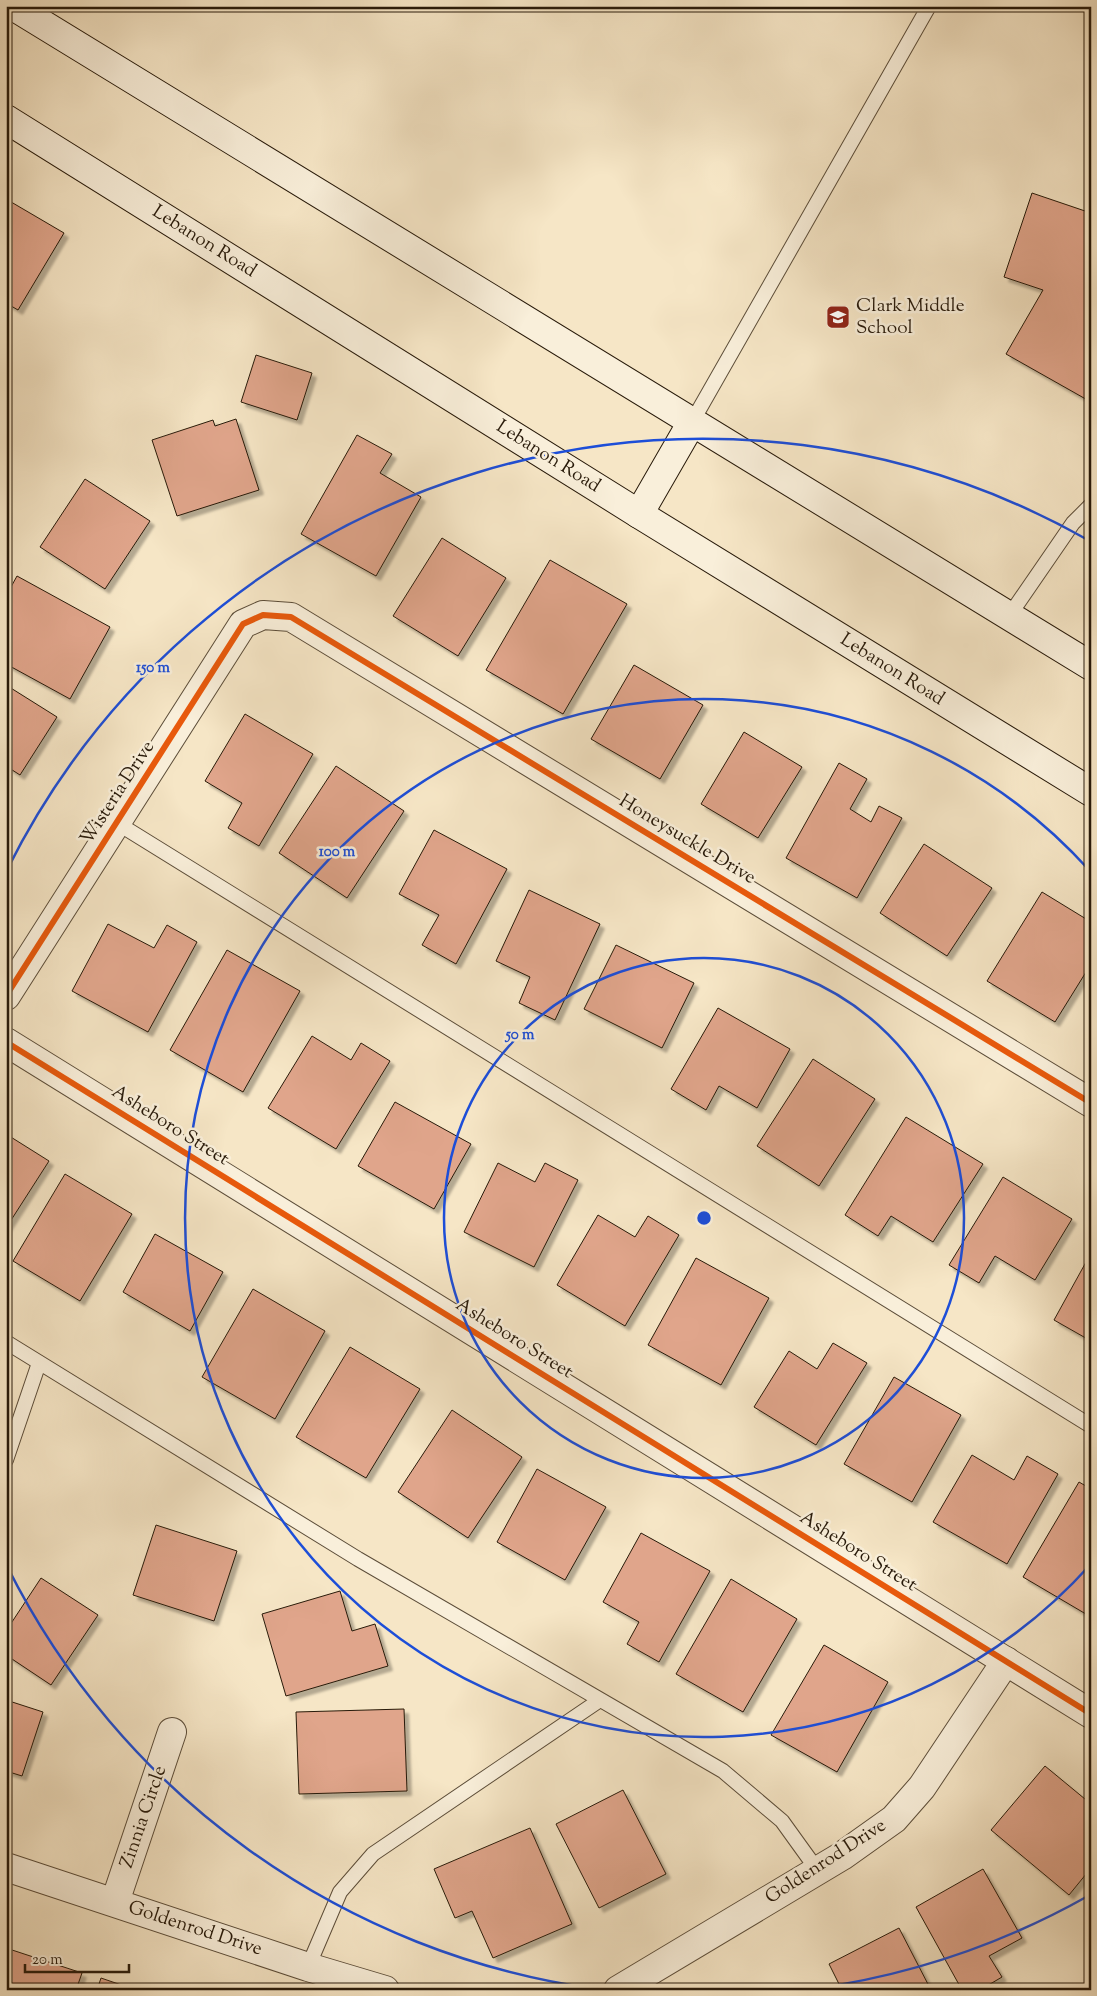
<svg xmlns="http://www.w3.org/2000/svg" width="1097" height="1996" font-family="'Sorts Mill Goudy',serif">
  <defs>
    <filter id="shadow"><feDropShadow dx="4.5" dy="4.5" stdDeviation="1" flood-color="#0004"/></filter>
  </defs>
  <rect width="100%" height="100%" fill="#f6e6c6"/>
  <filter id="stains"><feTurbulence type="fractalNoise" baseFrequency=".004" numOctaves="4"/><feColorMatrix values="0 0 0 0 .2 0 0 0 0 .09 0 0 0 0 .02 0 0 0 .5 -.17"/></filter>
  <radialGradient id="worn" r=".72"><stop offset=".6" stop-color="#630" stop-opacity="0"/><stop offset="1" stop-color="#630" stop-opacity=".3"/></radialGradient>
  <g fill="#e0a58b" stroke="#281a0a" filter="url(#shadow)">
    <path d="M1032,193L1088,212L1091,207V402L1006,354L1043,290L1004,277Z"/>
    <path d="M6,199L64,233L18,310L6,303Z"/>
    <path d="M256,355L312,373L297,420L241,402Z"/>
    <path d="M236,419L259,490L177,516L152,440L213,420L215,426Z"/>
    <path d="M357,435L392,454L380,473L421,497L376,576L301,534Z"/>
    <path d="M85,479L150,521L105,589L40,547Z"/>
    <path d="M442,538L506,578L458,656L393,616Z"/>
    <path d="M550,560L627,604L563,714L486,670Z"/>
    <path d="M17,576L110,627L70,699L6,664V596Z"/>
    <path d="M634,665L703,705L660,779L591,739Z"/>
    <path d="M6,685L57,717L20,775L6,766Z"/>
    <path d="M245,714L313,754L259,846L228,828L242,803L205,781Z"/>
    <path d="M744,732L802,767L758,838L701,804Z"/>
    <path d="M839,763L867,779L850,809L871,822L879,806L902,818L857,898L786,858Z"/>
    <path d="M336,766L404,811L347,898L279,853Z"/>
    <path d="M434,830L507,869L456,964L422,945L439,915L399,894Z"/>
    <path d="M924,844L992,888L947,956L880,913Z"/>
    <path d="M529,890L600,924L555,1020L519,1003L530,977L496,961Z"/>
    <path d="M1042,892L1091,922V964L1055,1022L987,981Z"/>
    <path d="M108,924L154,948L167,925L197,942L148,1032L72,991Z"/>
    <path d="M616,945L694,983L662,1048L584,1009Z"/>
    <path d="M227,950L300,991L243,1092L170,1050Z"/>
    <path d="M718,1008L790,1049L757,1108L719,1086L706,1110L671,1089Z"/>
    <path d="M312,1036L351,1060L361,1043L390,1061L336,1149L268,1108Z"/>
    <path d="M813,1059L875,1099L819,1186L757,1146Z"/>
    <path d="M395,1102L471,1144L434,1209L358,1166Z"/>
    <path d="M906,1117L983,1164L933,1242L891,1216L878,1236L845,1215Z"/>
    <path d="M6,1134L49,1161L6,1228Z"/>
    <path d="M498,1163L535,1182L545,1163L578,1180L534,1267L464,1232Z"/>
    <path d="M65,1174L132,1214L80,1301L13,1261Z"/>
    <path d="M1003,1177L1072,1219L1035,1280L995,1256L979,1283L949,1265Z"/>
    <path d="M598,1215L635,1237L648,1216L679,1235L625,1326L557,1285Z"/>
    <path d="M155,1234L223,1272L190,1331L123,1292Z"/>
    <path d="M1091,1253V1341L1054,1320Z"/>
    <path d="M696,1258L769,1298L721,1385L648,1345Z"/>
    <path d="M253,1289L325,1331L275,1419L202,1377Z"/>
    <path d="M833,1343L867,1363L816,1445L754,1407L789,1351L817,1369Z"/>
    <path d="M350,1347L420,1389L366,1478L296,1437Z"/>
    <path d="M894,1377L961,1415L912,1502L844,1464Z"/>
    <path d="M452,1410L522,1457L468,1538L398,1492Z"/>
    <path d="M972,1455L1014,1480L1027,1456L1058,1474L1007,1564L933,1522Z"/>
    <path d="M537,1469L606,1507L565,1580L497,1542Z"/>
    <path d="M1079,1482L1091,1489V1617L1023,1577Z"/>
    <path d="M156,1525L237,1551L214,1621L133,1595Z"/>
    <path d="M641,1533L710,1571L659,1662L627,1644L639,1622L603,1602Z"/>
    <path d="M41,1578L98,1615L51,1685L6,1655V1631Z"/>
    <path d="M731,1579L797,1619L743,1712L676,1674Z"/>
    <path d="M340,1591L352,1631L375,1624L388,1666L286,1696L262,1614Z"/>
    <path d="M824,1645L888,1682L837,1772L771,1735Z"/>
    <path d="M6,1700L43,1712L22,1776L6,1771Z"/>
    <path d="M404,1709L407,1791L299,1794L296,1712Z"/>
    <path d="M1045,1766L1091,1804V1868L1069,1895L991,1830Z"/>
    <path d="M623,1790L666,1874L599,1908L556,1824Z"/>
    <path d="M530,1828L572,1924L493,1958L472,1911L455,1918L434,1869Z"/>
    <path d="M983,1869L1022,1938L989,1956L1002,1977L980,1990H962L916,1907Z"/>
    <path d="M899,1928L931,1990H842L829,1964Z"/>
    <path d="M6,1948L82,1973L76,1990H6Z"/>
    <path d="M101,1978L136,1990H97Z"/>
  </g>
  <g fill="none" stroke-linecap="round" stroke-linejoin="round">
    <g stroke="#5c4d39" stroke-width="16">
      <g id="service">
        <path d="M692,422L929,6"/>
        <path d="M1009,616L1073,523L1091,505"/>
        <path d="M117,823L1091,1426"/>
        <path d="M6,1342L358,1559L723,1771L782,1821L818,1871"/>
        <path d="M6,1460L39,1363"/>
        <path d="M308,1967L340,1892L373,1854L600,1700"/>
      </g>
    </g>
    <g stroke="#5c4d39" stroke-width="30">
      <g id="minor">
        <path d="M6,996L243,624L263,615L291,617L1091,1103"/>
        <path d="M6,1042L1091,1714"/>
        <path d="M6,1867L308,1967L385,1990"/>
        <path d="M115,1902L172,1732"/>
        <path d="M618,1990L842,1856L894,1819L922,1787L1006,1661"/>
      </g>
    </g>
    <g stroke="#281a0a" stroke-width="30">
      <g id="secondary">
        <path d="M13,6L1091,666"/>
        <path d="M6,119L639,514L1091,792"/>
        <path d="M639,514L692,422"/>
      </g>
    </g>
    <use href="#service" stroke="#f9efda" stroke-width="14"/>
    <use href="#minor" stroke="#f9efda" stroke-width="28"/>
    <use href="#secondary" stroke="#f9efda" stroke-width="28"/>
    <g stroke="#f9efda" stroke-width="9">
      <g id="cycleway">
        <path d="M6,996L243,624L263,615L291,617L1091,1103"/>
        <path d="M6,1042L1091,1714"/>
      </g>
    </g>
    <use href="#cycleway" stroke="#e8590c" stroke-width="6"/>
  </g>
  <g fill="none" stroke="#1d4ed8" stroke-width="2.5">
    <circle cx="704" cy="1218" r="260"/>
    <path d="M1090 1565A519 519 0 1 1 1090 871"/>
    <path d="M1088 1896A779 779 0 0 1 812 1989M596 1989A779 779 0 0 1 7 1566M7 870A779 779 0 0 1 1088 540"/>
  </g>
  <defs>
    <g id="school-square" transform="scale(1.25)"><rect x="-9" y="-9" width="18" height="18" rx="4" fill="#8f2418" stroke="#f9efda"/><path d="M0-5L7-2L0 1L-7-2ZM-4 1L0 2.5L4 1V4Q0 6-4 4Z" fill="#fff"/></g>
  </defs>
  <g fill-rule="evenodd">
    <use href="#school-square" x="838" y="317"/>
  </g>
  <g text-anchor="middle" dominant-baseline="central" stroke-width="5" stroke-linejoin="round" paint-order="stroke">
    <g font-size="19" fill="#281a0a" stroke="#f9efda">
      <text transform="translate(204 242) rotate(32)">Lebanon Road</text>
      <text transform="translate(548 457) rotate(32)">Lebanon Road</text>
      <text transform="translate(892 670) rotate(32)">Lebanon Road</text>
      <text transform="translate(118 793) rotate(-57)">Wisteria Drive</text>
      <text transform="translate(687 840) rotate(31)">Honeysuckle Drive</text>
      <text transform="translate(170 1126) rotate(32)">Asheboro Street</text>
      <text transform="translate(514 1339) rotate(32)">Asheboro Street</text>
      <text transform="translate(858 1552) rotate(32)">Asheboro Street</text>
      <text transform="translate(144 1817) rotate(-71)">Zinnia Circle</text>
      <text transform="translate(826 1862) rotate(-33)">Goldenrod Drive</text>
      <text transform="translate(195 1929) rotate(18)">Goldenrod Drive</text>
    </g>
    <g font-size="19" fill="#281a0a" stroke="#f9efda" text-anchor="start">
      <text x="856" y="306">Clark Middle<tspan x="856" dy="22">School</tspan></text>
    </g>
  </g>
  <circle cx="704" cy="1218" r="8" fill="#1d4ed8" stroke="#f9efda" stroke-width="2.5"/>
  <g font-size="15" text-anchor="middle" font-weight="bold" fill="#1d4ed8" stroke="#f9efda" stroke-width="5" stroke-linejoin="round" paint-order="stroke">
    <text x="153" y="672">150 m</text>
    <text x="337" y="856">100 m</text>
    <text x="520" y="1039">50 m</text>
  </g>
  <rect width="1097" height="1996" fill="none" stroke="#f6e6c6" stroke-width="25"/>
  <rect x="8" y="8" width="1082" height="1981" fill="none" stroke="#281a0a" stroke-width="2.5"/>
  <rect x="12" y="12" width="1072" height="1971" fill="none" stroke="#281a0a"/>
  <path d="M25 1964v8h104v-8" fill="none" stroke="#281a0a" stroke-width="2.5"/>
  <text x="32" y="1964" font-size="15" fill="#281a0a" stroke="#f9efda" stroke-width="4" paint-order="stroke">20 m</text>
  <rect width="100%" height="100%" filter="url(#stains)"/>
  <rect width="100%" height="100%" fill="url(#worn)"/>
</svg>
